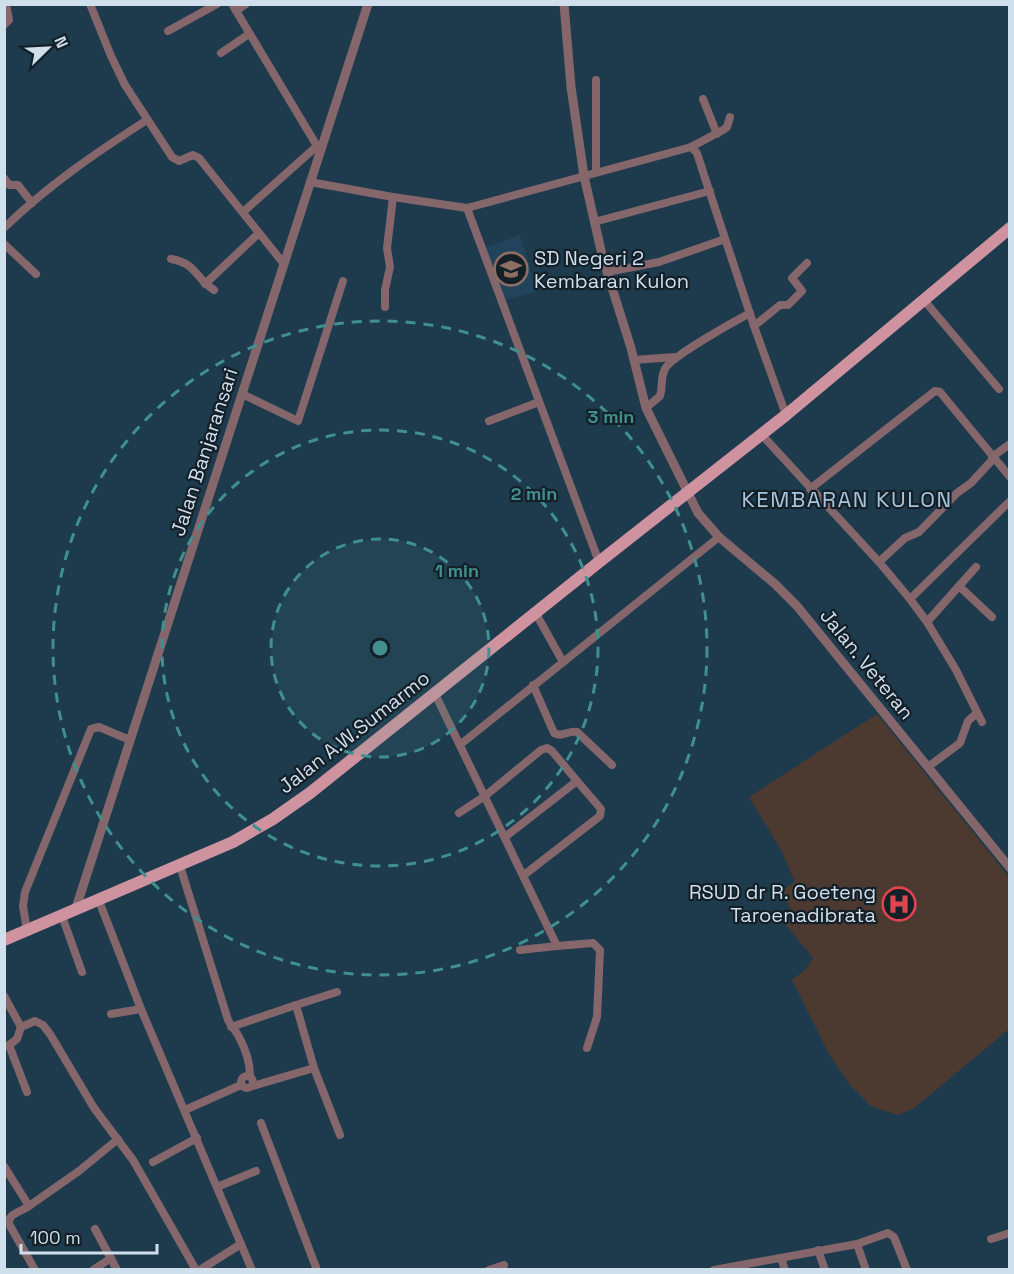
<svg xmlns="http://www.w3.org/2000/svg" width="1014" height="1274" font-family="'Space Grotesk',sans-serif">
  <rect width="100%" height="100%" fill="#1e3a4d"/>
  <path fill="#21435b" d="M520,235L537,291L503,301L484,248Z"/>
  <path fill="#4c3a30" d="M877,714L1009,877V1029L913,1109L897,1115L871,1106L850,1085L829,1054L792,980L806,969L813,958L786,925L795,916L780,891L795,882L781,850L749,797Z"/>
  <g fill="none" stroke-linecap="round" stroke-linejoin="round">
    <g stroke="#84666b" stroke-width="8">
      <path d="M90,4L111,56L125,85L172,157L179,161L193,155L199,158L284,264"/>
      <path d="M232,4L317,146L321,149"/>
      <path d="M236,11L246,4"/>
      <path d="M4,25L9,20L6,4"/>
      <path d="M168,31L217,4"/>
      <path d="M221,53L249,34"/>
      <path d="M703,99L717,134"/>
      <path d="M691,147L723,130L727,127L730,117"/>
      <path d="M596,172V80"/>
      <path d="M4,178L9,185H18L32,203"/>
      <path d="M310,182L393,197L467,208L691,147L697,153L704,175L754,326L786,415"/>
      <path d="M467,208L599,562"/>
      <path d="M243,212L317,146"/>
      <path d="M594,222L710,191"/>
      <path d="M4,228C47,186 97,152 147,120"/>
      <path d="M4,244L36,274"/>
      <path d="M171,259C196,263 195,278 214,290"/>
      <path d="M607,272L659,262L725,239"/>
      <path d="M205,284L259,233"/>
      <path d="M923,299L999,389"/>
      <path d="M385,307V290L390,267L387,248L393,197"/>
      <path d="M754,326L780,305H788L802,291L792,278L807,263"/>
      <path d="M634,360L675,357"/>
      <path d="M242,394L298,421L343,281"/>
      <path d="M646,408L660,396C663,387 660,378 665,369C670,357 735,321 750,313"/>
      <path d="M489,421L539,402"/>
      <path d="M762,435L879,562L910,599L927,622L956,670L982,722"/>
      <path d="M992,457L1010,444"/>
      <path d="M810,489L935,391L940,392L1010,477"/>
      <path d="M879,562L905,538L919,532L957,493L971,483L994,458"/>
      <path d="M959,586L992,617"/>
      <path d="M910,599L1010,501"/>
      <path d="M535,612L563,662"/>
      <path d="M927,622L976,567"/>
      <path d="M533,685L554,733C562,738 568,730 577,732L612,765"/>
      <path d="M435,694L557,946L593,943L600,950L597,1017L587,1048"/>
      <path d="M461,744L719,537"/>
      <path d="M928,767L960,743L968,721L977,713"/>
      <path d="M459,813L485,796L541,750L547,748L552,751L577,781"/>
      <path d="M505,837L577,781L601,809L600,816L524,875"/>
      <path d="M180,866L228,1020C231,1027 236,1030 239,1037C245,1048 250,1063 250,1076"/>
      <path d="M99,901L141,1009L252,1270"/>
      <path d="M62,916L82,972"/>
      <path d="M27,931L23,906L25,892L89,734L91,729L99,727L130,740"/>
      <path d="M520,950L557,946"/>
      <path d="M4,996L21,1027L35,1021L43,1025L50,1034L94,1108L133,1160L196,1270"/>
      <path d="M296,1005L337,992"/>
      <path d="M111,1014L141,1009"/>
      <path d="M21,1027L17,1039L9,1045L27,1092"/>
      <path d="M231,1027L296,1005L314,1068L253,1086"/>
      <path d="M314,1068L340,1135"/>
      <circle cx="247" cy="1082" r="6"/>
      <path d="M185,1110L241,1085"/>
      <path d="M261,1123L317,1270"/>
      <path d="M153,1162L197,1138"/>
      <path d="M4,1166L29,1206C21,1212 8,1213 9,1224L35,1270"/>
      <path d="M217,1187L256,1171"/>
      <path d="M29,1206L79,1171L118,1139"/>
      <path d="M95,1229L117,1270"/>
      <path d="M991,1239L1010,1233"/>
      <path d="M857,1244L866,1270"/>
      <path d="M818,1250L825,1270"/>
      <path d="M781,1258L785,1270"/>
      <path d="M93,1270L111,1258"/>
      <path d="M200,1270L241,1244"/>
      <path d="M489,1270L504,1265"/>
      <path d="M714,1270L857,1244L888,1233L894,1237L907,1270"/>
    </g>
    <g stroke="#84666b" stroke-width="9">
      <path d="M564,4L571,87L584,176L603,259L631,348L646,408L698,513L719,537L775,584L797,606L1010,868"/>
      <path d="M75,911L368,4"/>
    </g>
    <path stroke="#cf939f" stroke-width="12" d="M4,940L233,842L273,819L310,793L599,562L786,415L1010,228"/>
  </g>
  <circle cx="380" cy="648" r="109" fill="#3f908e" fill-opacity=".12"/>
  <g fill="none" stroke="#3f908e" stroke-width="3" stroke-dasharray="10 8">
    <circle cx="380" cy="648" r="109"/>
    <circle cx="380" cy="648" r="218"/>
    <circle cx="380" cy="648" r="327"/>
  </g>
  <defs>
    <g id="school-ring" transform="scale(1.725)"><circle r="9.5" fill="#142028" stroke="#8d6e63" stroke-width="1.5"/><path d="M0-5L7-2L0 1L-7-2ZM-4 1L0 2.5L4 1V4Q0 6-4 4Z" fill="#8d6e63"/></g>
    <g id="hospital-ring" transform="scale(1.725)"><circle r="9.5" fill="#142028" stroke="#e0444e" stroke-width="1.5"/><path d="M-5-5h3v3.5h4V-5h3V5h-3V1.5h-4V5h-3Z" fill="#e0444e"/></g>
  </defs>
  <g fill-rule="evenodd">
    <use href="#school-ring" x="511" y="269"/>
    <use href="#hospital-ring" x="899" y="904"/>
  </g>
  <g text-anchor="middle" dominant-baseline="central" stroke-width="4.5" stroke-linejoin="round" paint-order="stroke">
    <g font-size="20" fill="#cfdfec" stroke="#142028" text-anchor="start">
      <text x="534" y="258">SD Negeri 2<tspan x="534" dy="23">Kembaran Kulon</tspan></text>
      <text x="876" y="892" text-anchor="end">RSUD dr R. Goeteng<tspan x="876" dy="23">Taroenadibrata</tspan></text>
    </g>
    <g font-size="20" fill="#cfdfec" stroke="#142028">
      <text transform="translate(204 452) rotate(-72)">Jalan Banjaransari</text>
      <text transform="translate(867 664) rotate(51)">Jalan. Veteran</text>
      <text transform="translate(354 732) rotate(-38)">Jalan A.W.Sumarmo</text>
    </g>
    <g font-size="22" letter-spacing="1.5" fill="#a6c5dd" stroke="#142028">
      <text x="847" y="499">KEMBARAN KULON</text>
    </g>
  </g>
  <circle cx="380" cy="648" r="9" fill="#3f908e" stroke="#142028" stroke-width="3"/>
  <g font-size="18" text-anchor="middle" font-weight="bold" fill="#3f908e" stroke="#142028" stroke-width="4.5" stroke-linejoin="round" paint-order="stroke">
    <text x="611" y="423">3 min</text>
    <text x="534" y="500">2 min</text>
    <text x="457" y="577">1 min</text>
  </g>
  <rect width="1014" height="1274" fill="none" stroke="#cfdfec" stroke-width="12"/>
  <g transform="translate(48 48) rotate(66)" stroke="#142028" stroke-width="4.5" paint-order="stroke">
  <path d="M0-4.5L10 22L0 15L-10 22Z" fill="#cfdfec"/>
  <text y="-9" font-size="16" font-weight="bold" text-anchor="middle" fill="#cfdfec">N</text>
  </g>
  <path d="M21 1244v9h136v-9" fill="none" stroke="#cfdfec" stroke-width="3"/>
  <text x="30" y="1244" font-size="18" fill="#cfdfec" stroke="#142028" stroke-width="4.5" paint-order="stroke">100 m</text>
</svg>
